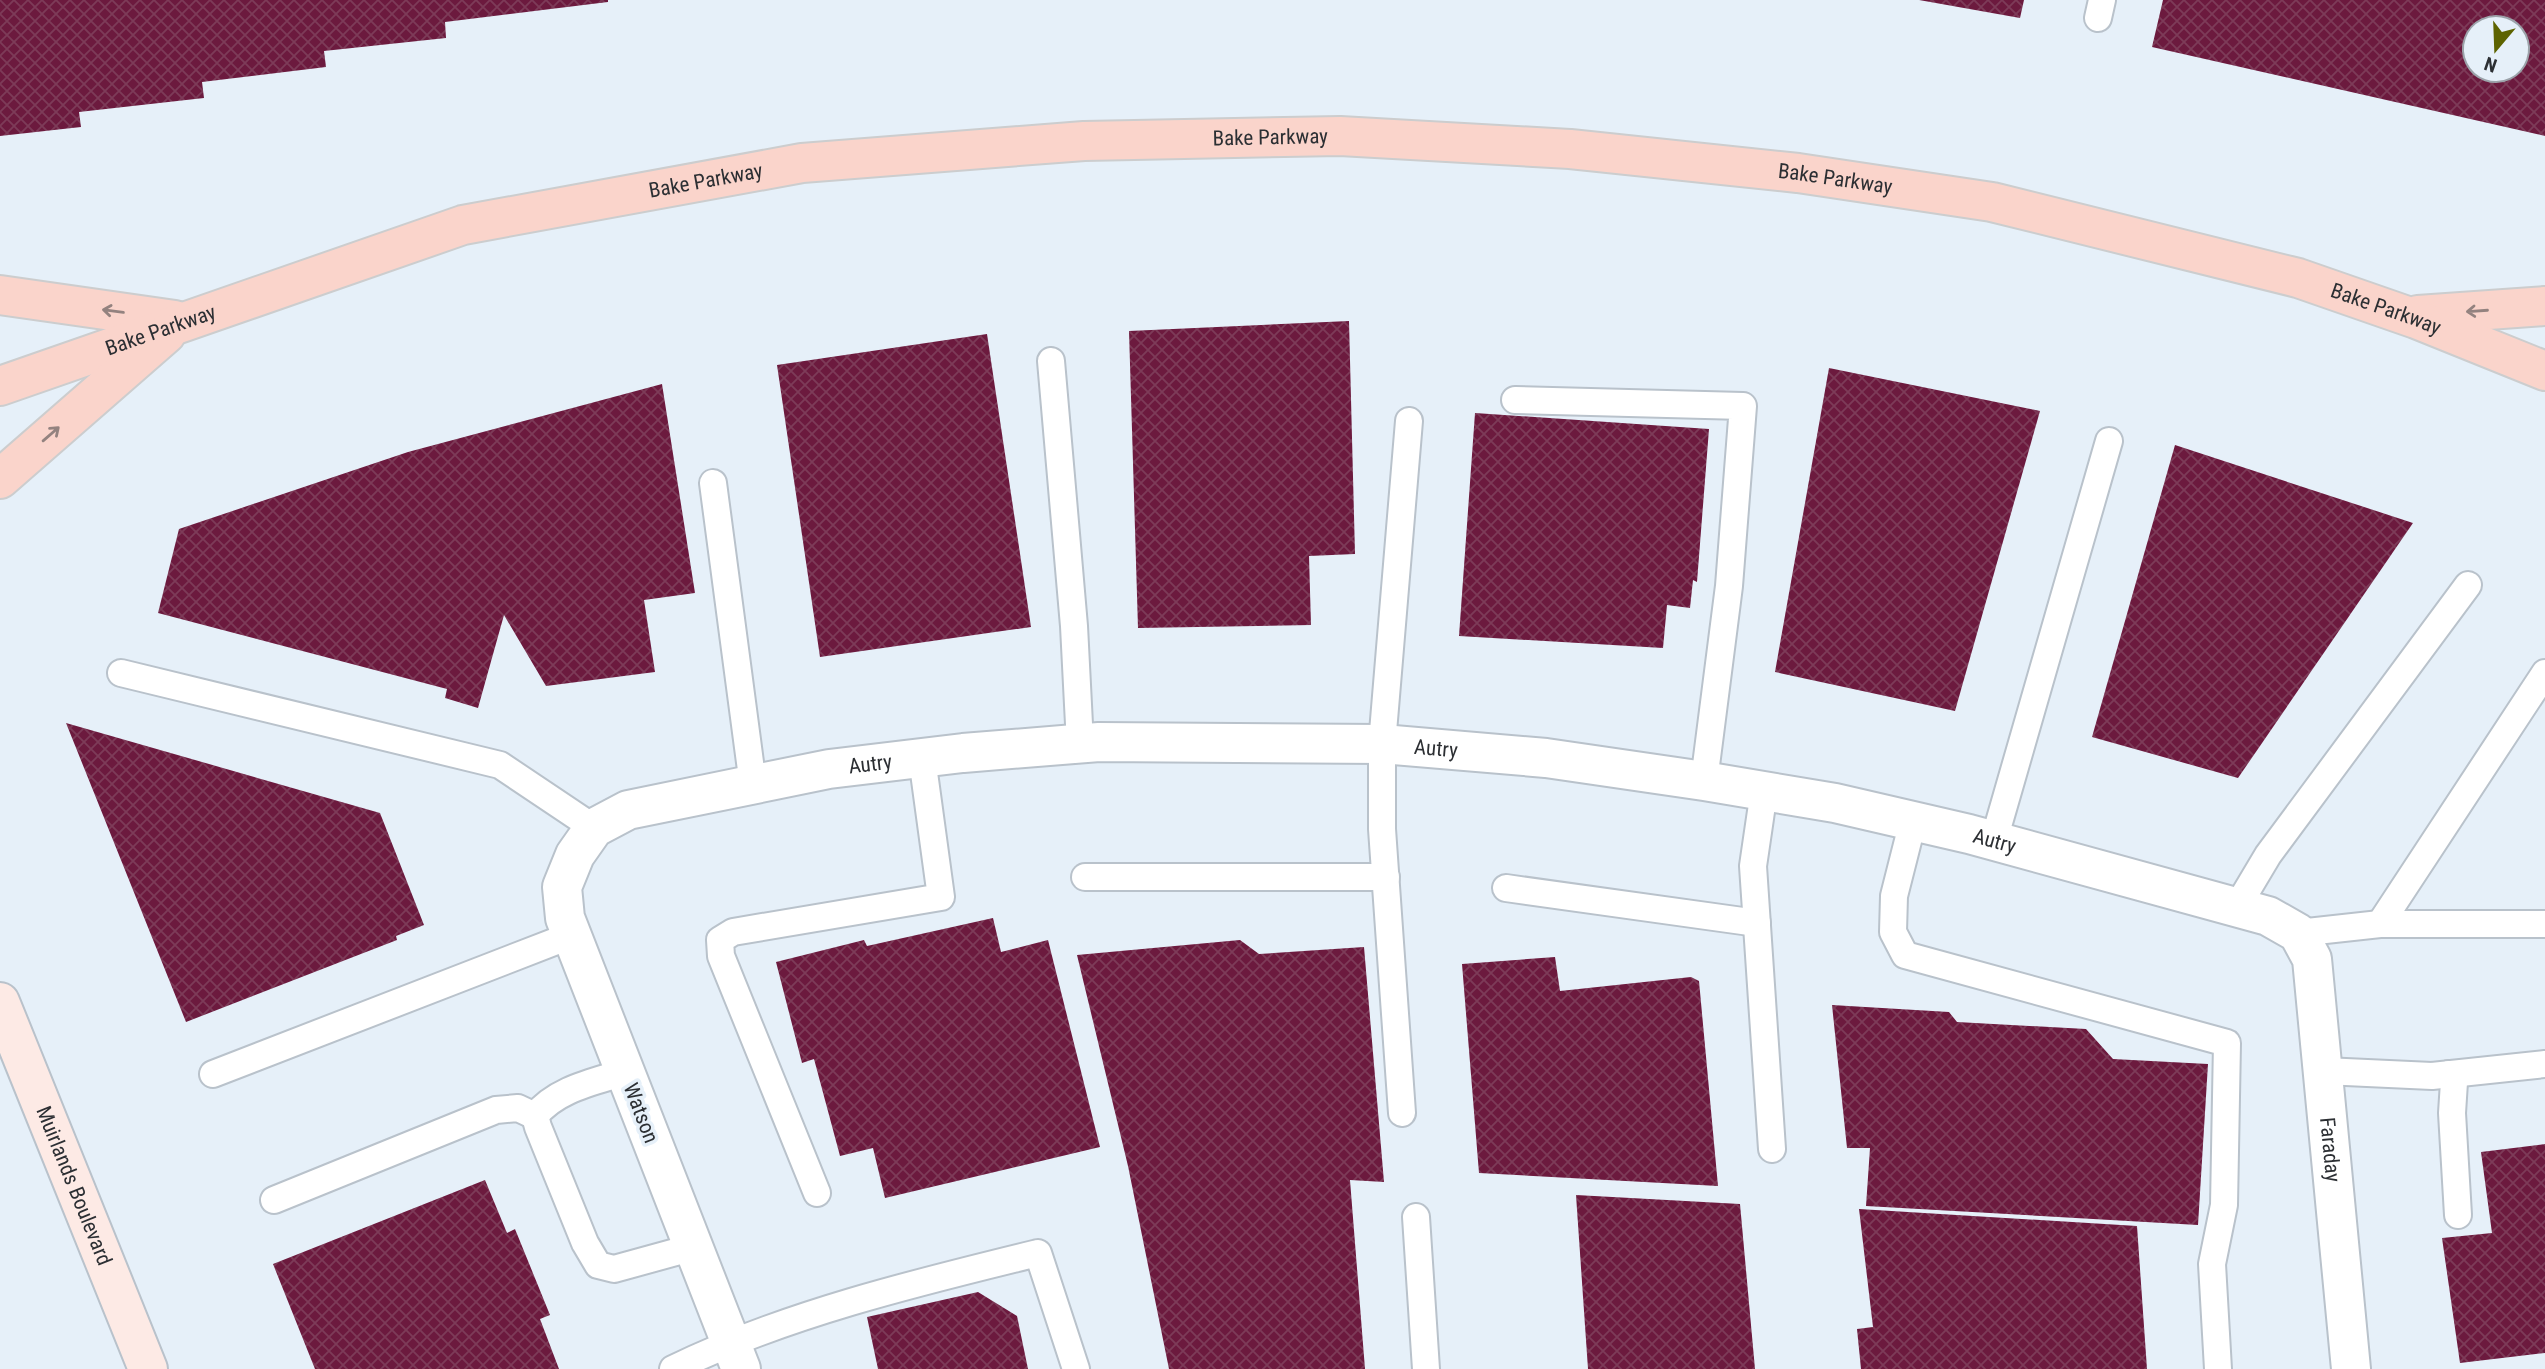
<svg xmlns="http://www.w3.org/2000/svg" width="2545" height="1369" font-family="'Roboto Condensed',sans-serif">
  <defs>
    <pattern id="building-cross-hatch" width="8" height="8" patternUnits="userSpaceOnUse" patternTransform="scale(1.75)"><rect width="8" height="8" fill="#6c1a3e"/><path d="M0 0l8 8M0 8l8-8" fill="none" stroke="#7d3b58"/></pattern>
  </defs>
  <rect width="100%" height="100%" fill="#e6f0f9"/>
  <g fill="url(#building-cross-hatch)" fill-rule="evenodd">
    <path d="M0,0H608V2L445,22L446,38L324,51L326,67L202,82L204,98L79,112L81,127L0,136Z"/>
    <path d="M1919,0H2024L2020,18Z"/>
    <path d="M2163,0H2545V136L2152,47ZM2475,28H2517V70H2475Z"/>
    <path d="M1349,321L1355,554L1309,556L1311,625L1138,628L1129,331Z"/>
    <path d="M987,334L1031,627L820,657L777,365Z"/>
    <path d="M1829,368L2040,411L1955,711L1775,672Z"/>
    <path d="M662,384L695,593L644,600L655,672L546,686L504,615L478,708L445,698L447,689L158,613L179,529L408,452Z"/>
    <path d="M1475,413L1709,429L1697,582L1693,580L1690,608L1667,605L1663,648L1459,636Z"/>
    <path d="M2175,445L2413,523L2238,778L2092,737Z"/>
    <path d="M66,723L380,813L424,925L396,936L397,940L186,1022Z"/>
    <path d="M993,918L1001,952L1048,940L1100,1147L885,1198L873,1148L840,1156L814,1059L802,1063L776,962L864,940L867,946Z"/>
    <path d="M1240,940L1259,954L1364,947L1384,1182L1350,1180L1365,1369H1169L1128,1166L1077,955Z"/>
    <path d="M1555,957L1560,991L1691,977L1699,981L1718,1186L1479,1173L1462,964Z"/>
    <path d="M1832,1005L1949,1012L1957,1022L2086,1029L2113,1059L2208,1064L2198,1225L1866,1206L1870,1148H1847Z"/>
    <path d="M2545,1144V1353L2460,1363L2442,1238L2492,1233L2481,1152Z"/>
    <path d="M485,1180L507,1233L515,1229L550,1315L540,1319L559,1369H315L273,1264Z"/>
    <path d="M1576,1195L1740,1204L1755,1369H1588Z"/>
    <path d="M1859,1209L2137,1226L2147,1369H1861L1857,1329L1873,1327Z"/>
    <path d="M978,1292L1017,1316L1028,1369H878L867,1317Z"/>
  </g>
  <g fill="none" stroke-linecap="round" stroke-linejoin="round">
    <g stroke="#b9c2cb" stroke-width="30">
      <g id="lane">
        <path d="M2098,18L2102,0"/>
        <path d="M1051,361L1074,626L1080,744"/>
        <path d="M1515,400L1743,406L1729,586L1704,781"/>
        <path d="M713,483L753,785"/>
        <path d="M121,673L500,765L594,828"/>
        <path d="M1764,791L1753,866L1772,1149"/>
        <path d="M1913,821L1894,896L1893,932L1905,955L2227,1043L2224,1205L2212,1264L2218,1369"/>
        <path d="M1994,840L2109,441"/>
        <path d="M1085,877H1386"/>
        <path d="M1506,888L1757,923"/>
        <path d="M2237,907L2268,855L2468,585"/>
        <path d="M2380,924L2545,673"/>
        <path d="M2298,933L2380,924H2545"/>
        <path d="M2324,1071L2432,1076L2545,1064"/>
        <path d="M625,1072C594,1082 556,1089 535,1116L538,1127L585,1243L598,1265L614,1269L694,1247"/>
        <path d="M213,1074L572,935"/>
        <path d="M2449,1074L2454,1082L2452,1113L2458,1215"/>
        <path d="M1402,1113L1382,829V744L1409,421"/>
        <path d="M817,1193L721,956L720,940L733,932L941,897L922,758"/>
        <path d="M274,1200L496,1110L518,1108L535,1116"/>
        <path d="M1416,1217L1426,1369"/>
        <path d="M673,1369C783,1315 919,1282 1038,1253L1076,1369"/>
      </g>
    </g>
    <g stroke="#b9c2cb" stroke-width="42">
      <g id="street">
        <path id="s1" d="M741,1369L565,918L562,887L575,855L594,828L628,810L829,769L963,753L1099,742L1382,744L1546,758L1704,781L1835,803L1969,834L2268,916L2298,933L2312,959L2351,1369"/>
      </g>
    </g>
    <g stroke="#b9c2cb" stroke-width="42">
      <g id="secondary">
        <path id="s2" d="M0,1002L148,1369"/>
      </g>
    </g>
    <g stroke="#cccdce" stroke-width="42">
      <g id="primary">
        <path d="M0,295L175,320"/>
        <path d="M2418,315L2545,306"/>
        <path id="s3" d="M0,386L463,225L802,163L1084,141L1340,136L1570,149L1798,173L1992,202L2298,278L2416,319L2545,371"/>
        <path d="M0,479L166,334"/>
      </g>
    </g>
    <use href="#lane" stroke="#fff" stroke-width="26"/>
    <use href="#street" stroke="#fff" stroke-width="38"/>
    <use href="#secondary" stroke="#fdeae5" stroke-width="38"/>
    <use href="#primary" stroke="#fad4cb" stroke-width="38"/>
  </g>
  <defs><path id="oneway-shaft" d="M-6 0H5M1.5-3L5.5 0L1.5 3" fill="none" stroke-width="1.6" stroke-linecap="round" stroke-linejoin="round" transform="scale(1.75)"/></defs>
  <g stroke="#93827f">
    <use href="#oneway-shaft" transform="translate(113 311) rotate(-172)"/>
    <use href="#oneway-shaft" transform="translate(2477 311) rotate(176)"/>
    <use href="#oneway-shaft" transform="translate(51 434) rotate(-41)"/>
  </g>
  <g text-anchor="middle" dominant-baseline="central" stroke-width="7" stroke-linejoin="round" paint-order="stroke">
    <g font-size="21" fill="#2c2f33" stroke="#e6f0f9">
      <text stroke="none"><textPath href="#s3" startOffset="1304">Bake Parkway</textPath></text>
      <text stroke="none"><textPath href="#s3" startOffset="737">Bake Parkway</textPath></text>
      <text stroke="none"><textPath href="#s3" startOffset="1871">Bake Parkway</textPath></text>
      <text stroke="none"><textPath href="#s3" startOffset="2438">Bake Parkway</textPath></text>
      <text stroke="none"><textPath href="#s3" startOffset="170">Bake Parkway</textPath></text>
      <text stroke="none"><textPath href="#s1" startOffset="1435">Autry</textPath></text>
      <text stroke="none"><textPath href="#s1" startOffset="868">Autry</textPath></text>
      <text stroke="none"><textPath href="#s1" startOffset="2002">Autry</textPath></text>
      <text transform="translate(641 1113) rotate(69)">Watson</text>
      <text stroke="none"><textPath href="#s1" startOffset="2541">Faraday</textPath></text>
      <text stroke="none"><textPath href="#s2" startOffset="198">Muirlands Boulevard</textPath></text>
    </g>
  </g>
  <g transform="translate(2496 49) rotate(199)"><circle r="33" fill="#e6f0f9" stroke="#9ca3aa" stroke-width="2"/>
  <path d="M0-5L12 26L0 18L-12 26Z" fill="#5d6300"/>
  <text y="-10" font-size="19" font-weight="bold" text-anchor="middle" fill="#2c2f33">N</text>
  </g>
</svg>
